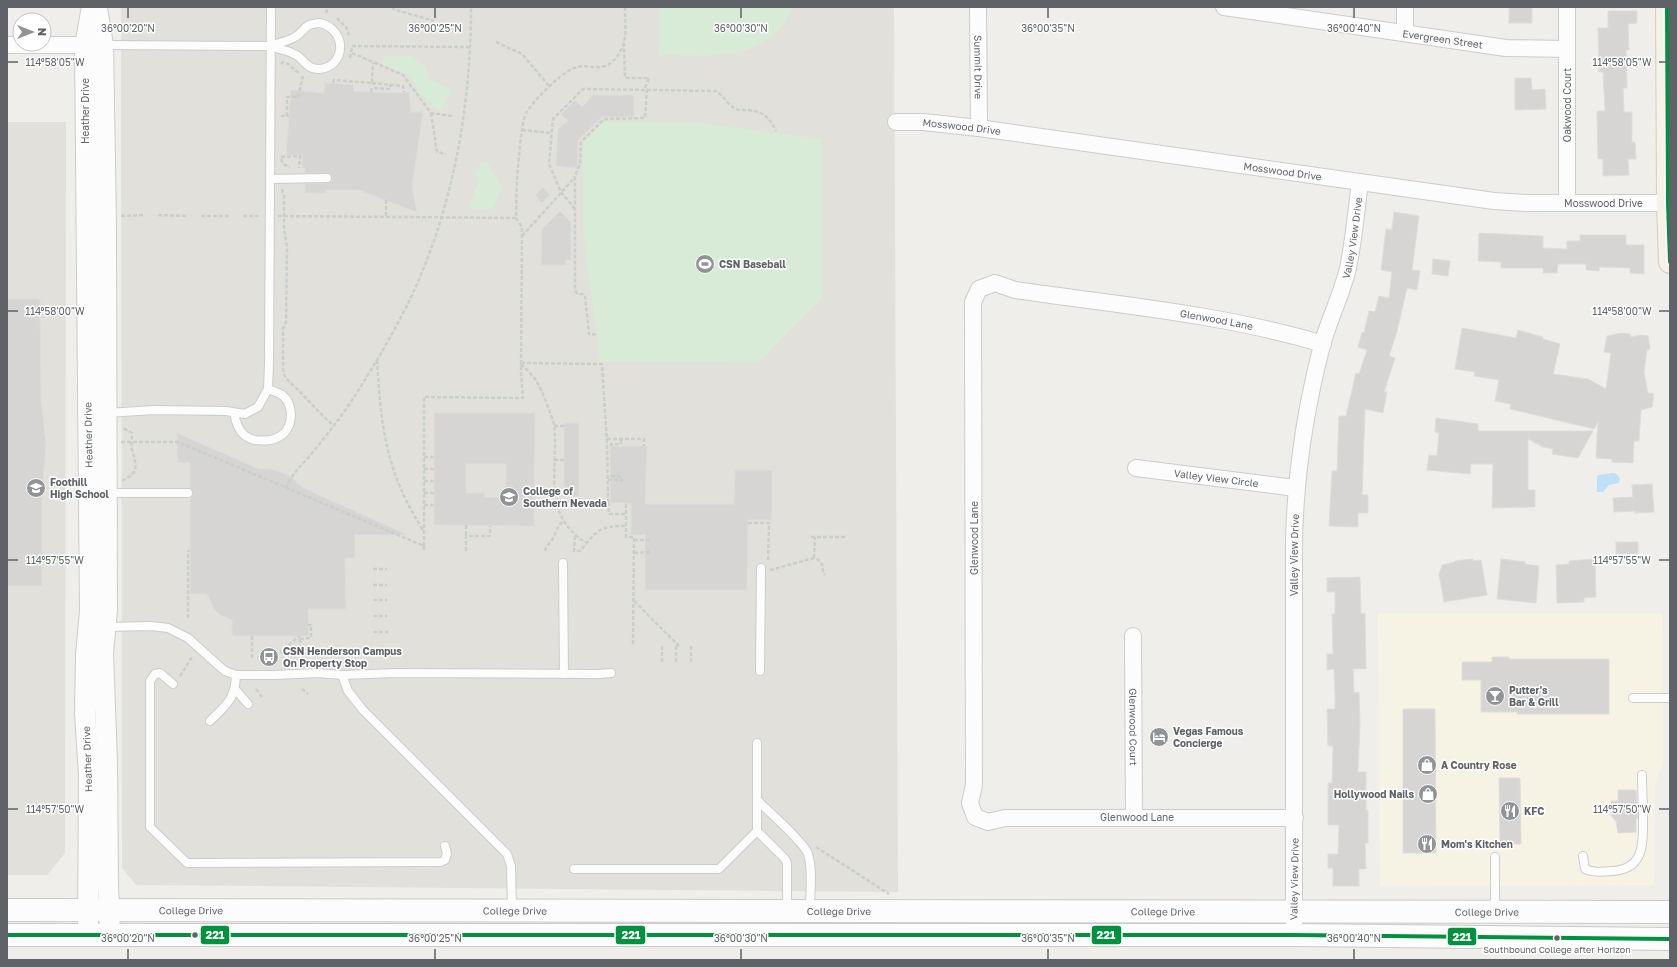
<svg xmlns="http://www.w3.org/2000/svg" width="1677" height="967" font-family="'Golos Text',sans-serif">
  <rect width="100%" height="100%" fill="#efeeea"/>
  <path fill="#f7f3e4" d="M1378,613H1662L1663,763L1655,783L1654,885L1380,886Z"/>
  <g fill="#e2e0da">
    <path d="M121,7H894L898,892L136,885L122,868Z"/>
    <path d="M7,122H66L65,853L47,875H7Z"/>
  </g>
  <g fill="#d8ebd6">
    <path d="M659,7H794C766,64 711,55 659,55Z"/>
    <path d="M383,56H413L418,62L426,67L429,79L452,90L441,112L418,93L412,76L383,64Z"/>
    <path d="M604,122H692L822,139V298L759,362L600,361L583,231V143Z"/>
    <path d="M487,162L502,187L493,209H468L478,182L474,172L481,170L479,164Z"/>
  </g>
  <path fill="#bfe0f9" d="M1614,473C1619,475 1621,478 1619,483L1609,485L1603,492H1597V477L1598,475Z"/>
  <g fill="#d6d5d3" stroke="#deddd9" fill-rule="evenodd">
    <rect x="1509" y="7" width="23" height="16"/>
    <path d="M1608,11H1637V23L1628,24L1629,50H1626L1627,88H1623L1624,112H1632V142H1635L1636,159H1628L1629,175L1603,176V159H1598L1597,111H1605L1603,72H1599L1598,28H1608Z"/>
    <path d="M1515,78H1531L1532,90L1545,89L1546,109L1515,110Z"/>
    <path d="M325,83L354,85V91L387,93L409,92L411,112H423L412,187L417,212L359,190H326V193H305V184L327,183L332,181V178L330,173H305V168H302V155H286L291,90L324,93Z"/>
    <path d="M593,95H634V117H602L578,140L577,168L556,166L558,129L568,121L561,114L575,100L582,107Z"/>
    <path d="M543,187L550,195L542,203L535,195Z"/>
    <path d="M560,211L571,222V260H566V265H541L542,229Z"/>
    <path d="M1394,212L1419,216L1412,270L1420,271L1417,290L1407,288L1397,331L1389,356L1395,358L1384,392H1387L1383,413L1365,409L1362,495H1368V513H1358V527L1329,526L1332,471H1337L1339,416H1346L1356,373L1359,374L1367,350L1358,347L1362,332L1364,333L1369,311L1375,312L1379,296L1389,298L1392,272L1381,270L1386,229L1392,230Z"/>
    <path d="M1479,233L1543,236V248L1567,249V241H1580V235H1626V245H1644V274L1630,273V268L1599,267V271L1586,270V264H1558L1557,273H1543V268H1501V262L1478,261Z"/>
    <path d="M1433,259L1450,261L1448,276L1432,274Z"/>
    <path d="M7,299H40L41,400L46,444L42,491V586H7Z"/>
    <path d="M1462,328L1516,338L1518,330L1543,337V339L1560,344L1553,374L1588,379L1606,389L1611,353L1604,352L1607,336L1622,333L1630,334L1631,337L1641,335L1648,336L1650,349L1647,350L1644,373L1648,393L1654,394L1652,407L1641,410L1639,441H1634L1633,463L1612,462V459L1596,458L1598,422L1594,429L1510,409L1511,404L1495,401L1499,380L1474,376L1475,372L1455,369Z"/>
    <path d="M434,413H535L534,526L434,525ZM466,464H506V498L484,497L485,493H466Z"/>
    <path d="M1436,418L1478,424V431H1593L1578,458L1552,454L1553,449L1543,447L1528,439V490H1535V507L1492,508L1493,464H1471L1470,474L1427,470L1429,455L1437,456L1439,433L1435,432Z"/>
    <rect x="564" y="423" width="15" height="73"/>
    <path d="M177,433L259,469H270L279,471L291,477L302,487L310,491L408,535H355V558H345L346,609H308L309,636H232V620L220,615L214,609L207,594H190V498L193,493L190,488V463H177Z"/>
    <path d="M610,446H647L645,504H734L735,470H772V520H748L747,590H645V535H631V503H610Z"/>
    <path d="M1652,484L1654,512L1635,513V511L1614,512L1613,498L1633,497L1632,485Z"/>
    <rect x="1616" y="542" width="22" height="12"/>
    <path d="M1473,559V561L1481,560L1487,595L1444,602L1439,574L1442,565L1455,562V561Z"/>
    <path d="M1501,559L1525,562V564L1539,566L1536,603L1497,599Z"/>
    <path d="M1595,559L1596,597L1584,598V602L1557,603L1556,565L1569,564V561Z"/>
    <path d="M1360,577L1361,614L1365,613L1366,669H1353L1354,693L1359,692L1360,724L1358,772H1366V810H1368V843H1365L1366,869H1359V886H1333V868H1328V854H1338L1339,825H1328V783H1332L1333,746H1328L1327,709H1335V693L1334,669L1327,670V654H1333L1332,614H1335V592H1327V578Z"/>
    <path d="M1492,657H1509V659H1609V714H1517V712H1481V680H1462V662H1492Z"/>
    <path d="M1403,709H1435L1436,853H1403Z"/>
    <path d="M1499,778H1520L1521,844H1500Z"/>
    <path d="M1618,790H1636L1638,818L1636,819V832L1618,833L1616,821L1611,816V801H1618Z"/>
  </g>
  <g fill="none" stroke-linecap="round" stroke-linejoin="round">
    <g stroke="#cbcccc" stroke-width="10">
      <g id="service">
        <path d="M320,23C348,30 346,67 319,69C305,69 304,58 294,54C287,50 278,49 270,46C278,43 289,41 295,37C307,30 302,24 320,23Z"/>
        <path d="M103,45L270,46"/>
        <path d="M270,179L327,178"/>
        <path d="M107,413L154,410L226,411L245,414L258,407L268,389L269,363L271,7"/>
        <path d="M234,413C238,435 248,443 270,440C276,439 282,436 286,431C293,421 293,403 282,395C278,392 272,391 268,389"/>
        <path d="M107,493H188"/>
        <path d="M563,563L564,674"/>
        <path d="M106,627L151,626L168,628L188,638L218,665L225,671L236,675H275L317,673L342,675L396,673L599,674L611,673"/>
        <path d="M760,671L761,568"/>
        <path d="M342,675L348,691L363,710L507,854L511,866L512,910"/>
        <path d="M173,684L160,673L155,674L150,681V827L187,863L441,862L445,860L447,854L445,846"/>
        <path d="M235,689L248,704"/>
        <path d="M1633,698H1670"/>
        <path d="M210,721C226,705 235,700 236,675"/>
        <path d="M757,743V831L785,859L787,863V910"/>
        <path d="M757,800C767,810 805,843 808,854C813,869 810,893 810,910"/>
        <path d="M1583,856L1585,869C1593,873 1604,872 1612,871C1645,869 1643,843 1643,818C1643,804 1642,789 1642,775"/>
        <path d="M1495,857V910"/>
        <path d="M574,869H719L757,831"/>
      </g>
    </g>
    <g stroke="#cbcccc" stroke-width="18">
      <g id="minor">
        <path id="s1" d="M978,7L979,128"/>
        <path id="s2" d="M1224,7L1506,48L1567,49"/>
        <path d="M1567,7V203"/>
        <path d="M1405,33V7"/>
        <path d="M7,45H97"/>
        <path id="s3" d="M896,122H923L979,128L1494,201L1527,203H1670"/>
        <path id="s4" d="M1136,468L1296,488"/>
        <path id="s5" d="M1133,636L1134,817"/>
        <path id="s6" d="M1295,818H1005L988,822L975,817L970,803L974,785L973,302L979,289L995,283L1015,290C1118,305 1223,314 1323,344"/>
        <path id="s7" d="M1294,935V544C1295,476 1305,411 1322,345C1329,319 1342,294 1348,268C1354,240 1356,211 1360,183"/>
      </g>
    </g>
    <g stroke="#cbcccc" stroke-width="22">
      <g id="tertiary">
        <path d="M97,8L103,45L106,226L107,610L103,653L107,762L108,884L110,935"/>
        <path d="M88,935L89,775L85,714L86,655L90,611L85,45L92,7"/>
      </g>
    </g>
    <g stroke="#cacacb" stroke-width="24">
      <g id="secondary">
        <path id="s8" d="M7,910L1670,912"/>
        <path d="M7,935H1294L1670,939"/>
      </g>
    </g>
    <g stroke="#d7ceb8" stroke-width="24">
      <path id="primary" d="M1667,7L1668,203L1670,262"/>
    </g>
    <g stroke="#cacfcc" stroke-width="2.5" stroke-dasharray="4 2" stroke-linecap="butt">
      <path d="M394,7L393,9L434,21"/>
      <path d="M326,13L328,7"/>
      <path d="M337,18L346,27L349,35"/>
      <path d="M496,42L522,54L550,87"/>
      <path d="M352,46L469,47"/>
      <path d="M352,53L403,75L431,113L453,116"/>
      <path d="M350,58L352,47"/>
      <path d="M281,64L283,62L288,64L300,74"/>
      <path d="M333,83L334,80L372,83L373,63"/>
      <path d="M372,83L403,86L404,92"/>
      <path d="M371,92L372,88L390,89V85"/>
      <path d="M431,113L437,152L446,154"/>
      <path d="M281,116H289"/>
      <path d="M287,116V97H298L303,76"/>
      <path d="M522,130L552,133"/>
      <path d="M281,157L300,156L299,168"/>
      <path d="M281,159L283,164L290,167"/>
      <path d="M282,189L284,196V229L287,246L286,322L283,328V372C287,382 295,386 302,394C313,405 322,416 334,426"/>
      <path d="M386,200V218"/>
      <path d="M575,209L561,192L549,164L553,119L583,89L715,91C724,95 727,105 736,109C739,111 745,110 748,110C763,111 770,118 776,131"/>
      <path d="M158,215L186,216"/>
      <path d="M121,216L144,215"/>
      <path d="M201,216H229"/>
      <path d="M243,216H259"/>
      <path d="M278,216L517,218"/>
      <path d="M522,236L575,177"/>
      <path d="M596,334L591,335L589,334L585,295L577,293L575,290V176L580,164L581,142L604,119L645,118L647,90L645,88L649,78H625L624,44"/>
      <path d="M377,360C381,428 386,472 423,530"/>
      <path d="M521,363L602,364L607,443L608,502L555,501"/>
      <path d="M521,364C527,370 533,376 537,382C541,388 553,418 554,425C559,469 540,515 587,543"/>
      <path d="M554,426H564"/>
      <path d="M607,439H644V446"/>
      <path d="M121,442H178L424,546V551"/>
      <path d="M611,446V444H621V439"/>
      <path d="M424,457H434"/>
      <path d="M554,460H564"/>
      <path d="M424,469H434"/>
      <path d="M608,480H622V477L612,476V475"/>
      <path d="M122,481C140,472 136,465 132,449C131,444 132,438 132,433L123,428"/>
      <path d="M424,481H434"/>
      <path d="M286,488C292,473 303,464 313,452C329,432 345,412 358,391C378,359 397,327 413,293C454,203 471,105 471,7"/>
      <path d="M424,493H434"/>
      <path d="M608,502L609,514H626"/>
      <path d="M626,504V537H634L633,646"/>
      <path d="M424,505H434"/>
      <path d="M748,523H769L768,562"/>
      <path d="M466,525V536"/>
      <path d="M575,536L574,551H580C597,531 598,526 626,526"/>
      <path d="M811,537H846"/>
      <path d="M634,540H651"/>
      <path d="M424,546V397L523,398L521,372L522,227C520,224 518,221 517,219C514,206 520,124 526,113C535,99 558,76 572,69C588,61 600,75 615,59C629,43 625,27 625,7"/>
      <path d="M466,551V536H490V526"/>
      <path d="M545,551C546,545 551,543 553,538C557,531 557,525 564,521"/>
      <path d="M634,553L651,552"/>
      <path d="M814,558L815,537"/>
      <path d="M373,569H387"/>
      <path d="M770,570L814,558C822,560 823,566 823,573L825,575"/>
      <path d="M373,585H387"/>
      <path d="M373,600H387"/>
      <path d="M634,601L679,646"/>
      <path d="M373,616H387"/>
      <path d="M188,618V551H190"/>
      <path d="M373,632H388"/>
      <path d="M252,636V660"/>
      <path d="M300,639L311,638V625H308"/>
      <path d="M300,639V656"/>
      <path d="M662,646V662"/>
      <path d="M676,646V662"/>
      <path d="M691,646V662"/>
      <path d="M282,654V650L300,636"/>
      <path d="M180,676L192,657"/>
      <path d="M256,689L262,697"/>
      <path d="M302,689L308,694"/>
      <path d="M816,847L889,894"/>
    </g>
    <use href="#service" stroke="#fdfcfc" stroke-width="8"/>
    <use href="#minor" stroke="#fdfcfc" stroke-width="16"/>
    <use href="#tertiary" stroke="#fdfcfc" stroke-width="20"/>
    <use href="#secondary" stroke="#fdfcfc" stroke-width="22"/>
    <use href="#primary" stroke="#f4f2e9" stroke-width="22"/>
    <g stroke="#fff" stroke-width="7">
      <g id="bus-1">
        <path d="M1667,7L1668,203L1670,262"/>
        <path d="M7,935H1294L1670,939"/>
      </g>
    </g>
    <use href="#bus-1" stroke="#009140" stroke-width="4"/>
  </g>
  <path fill="none" stroke="#5f6368" stroke-width="1.5" d="M128,8V18M435,8V18M741,8V18M1048,8V18M1354,8V18M8,62H18M1659,62H1669M8,311H18M1659,311H1669M8,560H18M1659,560H1669M8,809H18M1659,809H1669M128,949V959M435,949V959M741,949V959M1048,949V959M1354,949V959"/>
  <defs>
    <g id="stadium-disc" transform="scale(1)"><circle r="9.5" fill="#919496" stroke="#fff"/><path d="M0-5a6.5 5 0 1 0 0 10a6.5 5 0 1 0 0-10ZM-3.5-1.8h7v3.6h-7Z" fill="#fff"/></g>
    <g id="school-disc" transform="scale(1)"><circle r="9.5" fill="#919496" stroke="#fff"/><path d="M0-5L7-2L0 1L-7-2ZM-4 1L0 2.5L4 1V4Q0 6-4 4Z" fill="#fff"/></g>
    <g id="university-disc" transform="scale(1)"><circle r="9.5" fill="#919496" stroke="#fff"/><path d="M0-5L7-2L0 1L-7-2ZM-4 1L0 2.5L4 1V4Q0 6-4 4Z" fill="#fff"/></g>
    <g id="bus-disc" transform="scale(1)"><circle r="9.5" fill="#919496" stroke="#fff"/><path d="M-5-6H5V4H4V6H2V4H-2V6H-4V4H-5ZM-3.5-4V0h7V-4ZM-3.5 1.2v1.5H-2V1.2ZM2 1.2v1.5H3.5V1.2Z" fill="#fff"/></g>
    <g id="bar-disc" transform="scale(1)"><circle r="9.5" fill="#919496" stroke="#fff"/><path d="M-6-5H6L.8 .8V4.5H3.5V6h-7V4.5H-.8V.8Z" fill="#fff"/></g>
    <g id="hotel-disc" transform="scale(1)"><circle r="9.5" fill="#919496" stroke="#fff"/><path d="M-6-4.5h1.5V1H6V5H4.5V3h-9V5H-6ZM-4 0a1.8 1.8 0 1 1 3.6 0ZM.5 0V-2.5h3Q6-2.5 6 0Z" fill="#fff"/></g>
    <g id="shop-disc" transform="scale(1)"><circle r="9.5" fill="#919496" stroke="#fff"/><path d="M-5-2.5h2.3a2.7 3.5 0 0 1 5.4 0H5L5.5 6h-11ZM-1.5-2.5h3a1.5 2.3 0 0 0-3 0Z" fill="#fff"/></g>
    <g id="restaurant-disc" transform="scale(1)"><circle r="9.5" fill="#919496" stroke="#fff"/><path d="M-5-6h1v4h1v-4h1v4h1v-4h1v5L-1.5 .5V6h-2V.5L-5-1ZM5-6V6H3V1.5H1.5Q1.5-4 5-6Z" fill="#fff"/></g>
  </defs>
  <g fill-rule="evenodd">
    <use href="#stadium-disc" x="705" y="264"/>
    <use href="#school-disc" x="36" y="488"/>
    <use href="#university-disc" x="509" y="497"/>
    <use href="#bus-disc" x="269" y="657"/>
    <use href="#bar-disc" x="1495" y="696"/>
    <use href="#hotel-disc" x="1159" y="737"/>
    <use href="#shop-disc" x="1427" y="765"/>
    <use href="#shop-disc" x="1428" y="794"/>
    <use href="#restaurant-disc" x="1510" y="811"/>
    <use href="#restaurant-disc" x="1427" y="844"/>
  </g>
  <g fill="#5f6368" stroke="#fff" stroke-width="1.5">
    <circle cx="195" cy="935" r="3.5"/>
    <circle cx="1557" cy="938" r="3.5"/>
  </g>
  <g text-anchor="middle" dominant-baseline="central" stroke-width="3" stroke-linejoin="round" paint-order="stroke">
    <g font-size="9" fill="#5f6368" stroke="#fff">
      <text x="1557" y="949">Southbound College after Horizon</text>
    </g>
    <g font-size="10" fill="#5f6368" stroke="#fff">
      <text stroke="none"><textPath href="#s2" startOffset="221">Evergreen Street</textPath></text>
      <text stroke="none"><textPath href="#s1" startOffset="60">Summit Drive</textPath></text>
      <text transform="translate(1567 105) rotate(-90)">Oakwood Court</text>
      <text transform="translate(85 111) rotate(-90)">Heather Drive</text>
      <text stroke="none"><textPath href="#s3" startOffset="66">Mosswood Drive</textPath></text>
      <text stroke="none"><textPath href="#s3" startOffset="390">Mosswood Drive</textPath></text>
      <text stroke="none"><textPath href="#s3" startOffset="713">Mosswood Drive</textPath></text>
      <text stroke="none"><textPath href="#s7" startOffset="704">Valley View Drive</textPath></text>
      <text stroke="none"><textPath href="#s6" startOffset="1094">Glenwood Lane</textPath></text>
      <text transform="translate(88 435) rotate(-91)">Heather Drive</text>
      <text stroke="none"><textPath href="#s4" startOffset="81">Valley View Circle</textPath></text>
      <text transform="translate(974 538) rotate(-90)">Glenwood Lane</text>
      <text stroke="none"><textPath href="#s7" startOffset="380">Valley View Drive</textPath></text>
      <text stroke="none"><textPath href="#s5" startOffset="91">Glenwood Court</textPath></text>
      <text transform="translate(87 759) rotate(-92)">Heather Drive</text>
      <text x="1137" y="817">Glenwood Lane</text>
      <text transform="translate(1294 879) rotate(-89)">Valley View Drive</text>
      <text stroke="none"><textPath href="#s8" startOffset="508">College Drive</textPath></text>
      <text stroke="none"><textPath href="#s8" startOffset="184">College Drive</textPath></text>
      <text stroke="none"><textPath href="#s8" startOffset="832">College Drive</textPath></text>
      <text stroke="none"><textPath href="#s8" startOffset="1156">College Drive</textPath></text>
      <text stroke="none"><textPath href="#s8" startOffset="1480">College Drive</textPath></text>
    </g>
    <g font-size="10" font-weight="bold" fill="#5f6368" stroke="#fff" text-anchor="start">
      <text x="719" y="264">CSN Baseball</text>
      <text x="50" y="482">Foothill<tspan x="50" dy="12">High School</tspan></text>
      <text x="523" y="491">College of<tspan x="523" dy="12">Southern Nevada</tspan></text>
      <text x="283" y="651">CSN Henderson Campus<tspan x="283" dy="12">On Property Stop</tspan></text>
      <text x="1509" y="690">Putter's<tspan x="1509" dy="12">Bar &amp; Grill</tspan></text>
      <text x="1173" y="731">Vegas Famous<tspan x="1173" dy="12">Concierge</tspan></text>
      <text x="1441" y="765">A Country Rose</text>
      <text x="1414" y="794" text-anchor="end">Hollywood Nails</text>
      <text x="1524" y="811">KFC</text>
      <text x="1441" y="844">Mom's Kitchen</text>
    </g>
  </g>
  <g font-size="10" text-anchor="middle" fill="#5f6368" stroke="#fff" stroke-width="3" stroke-linejoin="round" paint-order="stroke">
    <text x="128" y="32">36°00'20"N</text>
    <text x="435" y="32">36°00'25"N</text>
    <text x="741" y="32">36°00'30"N</text>
    <text x="1048" y="32">36°00'35"N</text>
    <text x="1354" y="32">36°00'40"N</text>
    <text x="1622" y="66">114°58'05"W</text>
    <text x="55" y="66">114°58'05"W</text>
    <text x="1622" y="315">114°58'00"W</text>
    <text x="55" y="315">114°58'00"W</text>
    <text x="1622" y="564">114°57'55"W</text>
    <text x="55" y="564">114°57'55"W</text>
    <text x="1622" y="813">114°57'50"W</text>
    <text x="55" y="813">114°57'50"W</text>
    <text x="128" y="942">36°00'20"N</text>
    <text x="435" y="942">36°00'25"N</text>
    <text x="741" y="942">36°00'30"N</text>
    <text x="1048" y="942">36°00'35"N</text>
    <text x="1354" y="942">36°00'40"N</text>
  </g>
  <g stroke="#fff" stroke-width="1.5">
    <rect x="200" y="925" width="30" height="20" rx="4" fill="#009140"/>
    <rect x="615" y="925" width="31" height="20" rx="4" fill="#009140"/>
    <rect x="1091" y="925" width="31" height="20" rx="4" fill="#009140"/>
    <rect x="1447" y="927" width="30" height="19" rx="4" fill="#009140"/>
  </g>
  <g font-size="11" text-anchor="middle" font-weight="bold" fill="#fff">
    <text x="215" y="939">221</text>
    <text x="631" y="939">221</text>
    <text x="1106" y="939">221</text>
    <text x="1462" y="941">221</text>
  </g>
  <rect width="1677" height="967" fill="none" stroke="#5f6368" stroke-width="16"/>
  <g transform="translate(32 32) rotate(90)"><circle r="19" fill="#ffffff" stroke="#bfc1c3"/>
  <path d="M0-3L7 15L0 10L-7 15Z" fill="#919496"/>
  <text y="-6" font-size="11" font-weight="bold" text-anchor="middle" fill="#5f6368">N</text>
  </g>
</svg>
